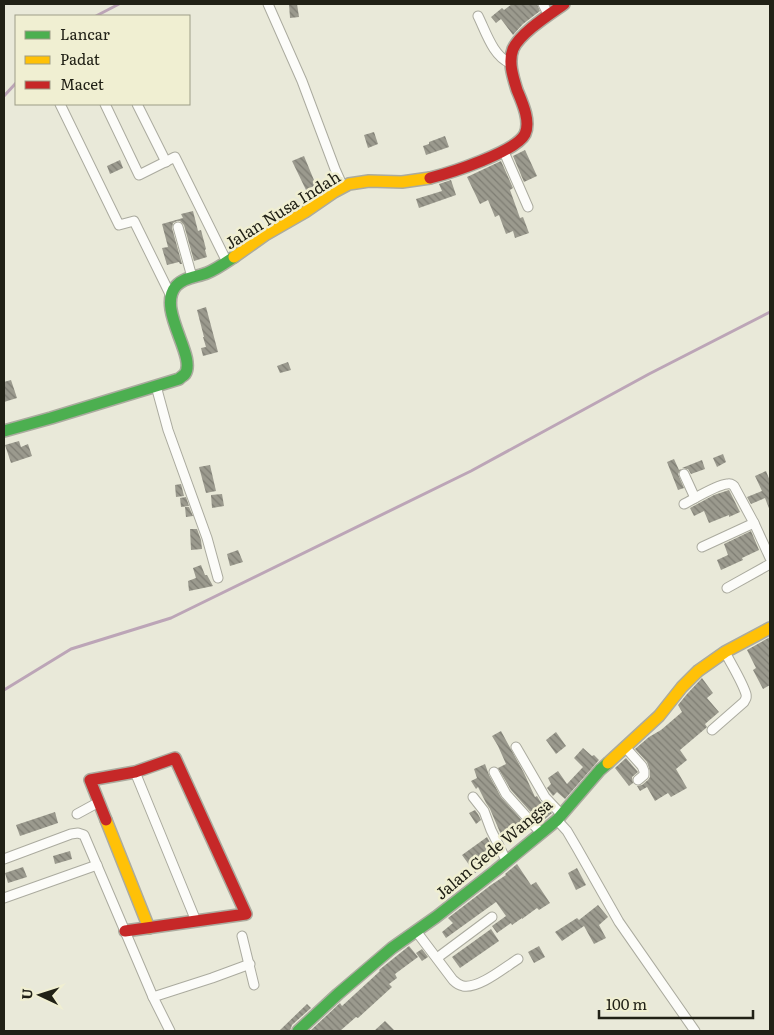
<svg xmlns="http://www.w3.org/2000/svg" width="774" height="1035" font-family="Literata,serif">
  <defs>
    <pattern id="building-back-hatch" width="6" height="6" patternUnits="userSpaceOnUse" patternTransform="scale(1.25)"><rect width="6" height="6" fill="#9b9a8e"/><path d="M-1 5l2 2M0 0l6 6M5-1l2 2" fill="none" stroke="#7e7d73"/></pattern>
  </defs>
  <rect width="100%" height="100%" fill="#e9e9d9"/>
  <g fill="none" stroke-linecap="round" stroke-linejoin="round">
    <g stroke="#bca5b7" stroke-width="3">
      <path d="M96,16L119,4"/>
      <path d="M4,96L16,83"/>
      <path d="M4,690L71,649L171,618L471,471L649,374L770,312"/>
    </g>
  </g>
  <g fill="url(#building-back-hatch)">
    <path d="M289,4H297L299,17L290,18Z"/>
    <path d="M512,4H537L540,11L523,24L513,35L501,19L496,23L491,17L502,8L504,10Z"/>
    <path d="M374,132L378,144L368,148L364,135Z"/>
    <path d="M445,136L449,147L426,155L423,146L429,144V142Z"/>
    <path d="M525,150L537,176L524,182L513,156Z"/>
    <path d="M304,156L316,185L306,190L292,161Z"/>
    <path d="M120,160L123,168L110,174L107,166Z"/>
    <path d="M501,161L513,188L510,190L520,218L523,217L529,233L515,238L513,231L506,234L499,215L495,217L488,200L480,204L467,177Z"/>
    <path d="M451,180L456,195L419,208L416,199L442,191L439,184Z"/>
    <path d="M193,211L198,231L201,230L206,249L205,250L207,257L194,261L184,225L180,221H177L173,223L172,228L182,264H180L179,262L167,265L162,248L168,247L162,224L183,218L181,214Z"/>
    <path d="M206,307L218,352L203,356L201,348L206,347L203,337H204L197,310Z"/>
    <path d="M288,362L291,370L280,373L277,366Z"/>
    <path d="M11,380L17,398L4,402V382Z"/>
    <path d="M19,441L21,447L28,444L32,456L11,463L5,445Z"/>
    <path d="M723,454L726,462L717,467L713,458Z"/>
    <path d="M674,459L679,470L681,469L678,474L684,488L678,490L667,462Z"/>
    <path d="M702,460L705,469L691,474L688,469L682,468Z"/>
    <path d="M210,465L216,491L206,493L199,467Z"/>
    <path d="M766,471L770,481V511L765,498L751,504L747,497L762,491L755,476Z"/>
    <path d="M181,484L184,496L176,497L175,485Z"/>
    <path d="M729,490L740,512L729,517V515L709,523L704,511L694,516L690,508L714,495Z"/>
    <path d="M222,494L224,506L212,508L211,495Z"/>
    <path d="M186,497L189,506L181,507L180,498Z"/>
    <path d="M185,507H189L193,516L186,517Z"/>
    <path d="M190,529H197L201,540L202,549L191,550Z"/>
    <path d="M751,531L759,550L742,558L743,560L721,570L717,560L728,555L724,544Z"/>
    <path d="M238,550L243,562L230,566L227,554Z"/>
    <path d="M201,565L205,575H207L213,586L189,591L188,581L196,578L193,568Z"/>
    <path d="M770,637V685L763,689L753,670L756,668L747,650Z"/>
    <path d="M702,678L713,693L707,698L719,712L705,724L707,727L706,728L680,750L687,760L676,769L687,788L671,797L668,793L655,801L647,787L640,791L637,786L642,785L648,780L650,777V771L647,762L635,749L649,737L661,730L682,712L678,705L687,694Z"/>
    <path d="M501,731L524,773L535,797L537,796L540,801L552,813L545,819L540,814L536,818L511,790L498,768L506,764L498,746L492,736Z"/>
    <path d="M556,732L566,746L556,754L546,740Z"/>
    <path d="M583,748L592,756L594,755L599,760L565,799L557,792L553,796L547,788L551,784L548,778L558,771L567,784L583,767L574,758Z"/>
    <path d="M626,758L638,772L632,777L633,783L629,786L615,768Z"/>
    <path d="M485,764L489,775L501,797L527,826L518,834L514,830L502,837L490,809L486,803L478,787L476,789L471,781L477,778L474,769Z"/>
    <path d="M475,810L478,814L481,820L476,824L469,813Z"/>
    <path d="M55,812L58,823L20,836L16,825Z"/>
    <path d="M487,837L494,850L484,858L488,864L475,873L462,855Z"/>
    <path d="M70,851L72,859L55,864L53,856Z"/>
    <path d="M517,864L531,885L536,882L550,903L539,910L537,908L522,919V918L512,925L511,923L497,933L492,926L506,916L496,902L446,938L442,932L453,923L448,918L491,885L506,875L505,874Z"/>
    <path d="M23,867L27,877L8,883L5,873Z"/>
    <path d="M577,868L586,885L576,890L568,873Z"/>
    <path d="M598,905L608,917L599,925L606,938L594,944L584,926L562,941L555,932L577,918L579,920Z"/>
    <path d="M491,929L499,941L460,968L452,957Z"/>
    <path d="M409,946L418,957L395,974L397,978L389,984L392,987L358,1018L356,1017L340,1031H310L340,1003L342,1006L380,971L379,970Z"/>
    <path d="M539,946L545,957L534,963L528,952Z"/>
    <path d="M422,949L428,957L422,961L416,953Z"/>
    <path d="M307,1004L311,1008L292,1025L290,1031H279Z"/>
    <path d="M385,1021L395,1031H374Z"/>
  </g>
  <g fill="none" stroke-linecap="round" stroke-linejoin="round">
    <g stroke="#abab9f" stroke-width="11">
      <g id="street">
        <path d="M268,4L302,81L335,169L343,187"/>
        <path d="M543,4L548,14"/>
        <path d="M478,16C486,32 493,56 510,63"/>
        <path d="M60,104L119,225L134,221L170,294"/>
        <path d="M105,104L139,175L175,157L227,262"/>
        <path d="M137,104L166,162"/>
        <path d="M504,152L528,207"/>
        <path d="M178,227L192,277"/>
        <path d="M156,386L168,430L207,538L218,578"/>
        <path d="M684,474L695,498"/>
        <path d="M684,504C694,499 716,485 727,484C731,483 731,484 734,486L754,523L770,558"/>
        <path d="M702,547L754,523"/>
        <path d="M727,588L770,564"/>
        <path d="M712,730L744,702C746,698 747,698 746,694C742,681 731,664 725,652"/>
        <path d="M516,747L545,797L561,814"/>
        <path d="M625,747L642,766L644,771V775L638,780"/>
        <path d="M135,772L196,921"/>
        <path d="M494,772L506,794L541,833"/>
        <path d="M473,797L484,811L491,830L507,862"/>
        <path d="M77,814L99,802"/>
        <path d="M557,820L567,831L577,848L619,922L695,1031"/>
        <path d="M4,859L71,834L78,833L84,835L153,997L170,1031"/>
        <path d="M4,898L97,865"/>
        <path d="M416,931L453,980C456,983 459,985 463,986C479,989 505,967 518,959"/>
        <path d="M242,936L254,985"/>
        <path d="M437,958L492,917"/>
        <path d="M153,997L212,978L250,964"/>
      </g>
    </g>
    <g stroke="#abab9f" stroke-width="14">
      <g id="fast">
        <path d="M4,431L51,418L179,379C181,377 183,376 185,374C197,356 156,309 176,286C184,277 197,277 207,273C217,269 225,263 234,257"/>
        <path d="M298,1031L338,994L392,948L436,917L495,871L557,820L600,770L608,763"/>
      </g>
    </g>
    <g stroke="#abab9f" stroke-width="14">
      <g id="slow">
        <path d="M234,257L265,235L305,212L334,192L349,184L369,181L402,182L430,178"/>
        <path d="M608,763L659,716L682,687L698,671L725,652L770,628"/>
        <path d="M106,820L149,928"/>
      </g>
    </g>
    <g stroke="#abab9f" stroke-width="14">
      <g id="jam">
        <path d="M430,178C450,173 516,152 525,134C531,121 522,102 517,90C513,77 508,62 513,49C520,33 550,14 564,4"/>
        <path d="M106,820L90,780L135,772L175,758L246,914L125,931"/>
      </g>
    </g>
    <use href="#street" stroke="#fcfcf9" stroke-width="9"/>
    <use href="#fast" stroke="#4caf50" stroke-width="11"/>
    <use href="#slow" stroke="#ffc107" stroke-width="11"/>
    <use href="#jam" stroke="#c62828" stroke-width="11"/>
  </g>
  <g text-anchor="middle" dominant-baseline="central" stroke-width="5" stroke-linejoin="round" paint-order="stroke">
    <g font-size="16" fill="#212116" stroke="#f0efd2">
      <text transform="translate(282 209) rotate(-32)">Jalan Nusa Indah</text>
      <text transform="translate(493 848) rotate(-40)">Jalan Gede Wangsa</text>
    </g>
  </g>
  <rect width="774" height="1035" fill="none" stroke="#212116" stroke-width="10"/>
  <rect x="15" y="15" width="175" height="90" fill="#f0efd2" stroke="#9d9d87"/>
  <rect x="25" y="31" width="25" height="8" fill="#4caf50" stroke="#9d9d87"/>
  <text x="60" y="40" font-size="15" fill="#212116">Lancar</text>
  <rect x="25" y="56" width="25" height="8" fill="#ffc107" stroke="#9d9d87"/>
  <text x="60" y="65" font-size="15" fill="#212116">Padat</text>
  <rect x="25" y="81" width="25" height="8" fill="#c62828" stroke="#9d9d87"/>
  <text x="60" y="90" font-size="15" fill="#212116">Macet</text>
  <g transform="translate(40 995) rotate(274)" stroke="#f0efd2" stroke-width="4" paint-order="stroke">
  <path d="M0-4L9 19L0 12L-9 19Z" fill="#212116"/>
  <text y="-8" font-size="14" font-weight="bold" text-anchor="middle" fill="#212116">U</text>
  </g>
  <path d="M599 1010v8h154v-8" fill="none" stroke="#212116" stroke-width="2.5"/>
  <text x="606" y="1010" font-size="15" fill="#212116" stroke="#f0efd2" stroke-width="4" paint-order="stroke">100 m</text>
</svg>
